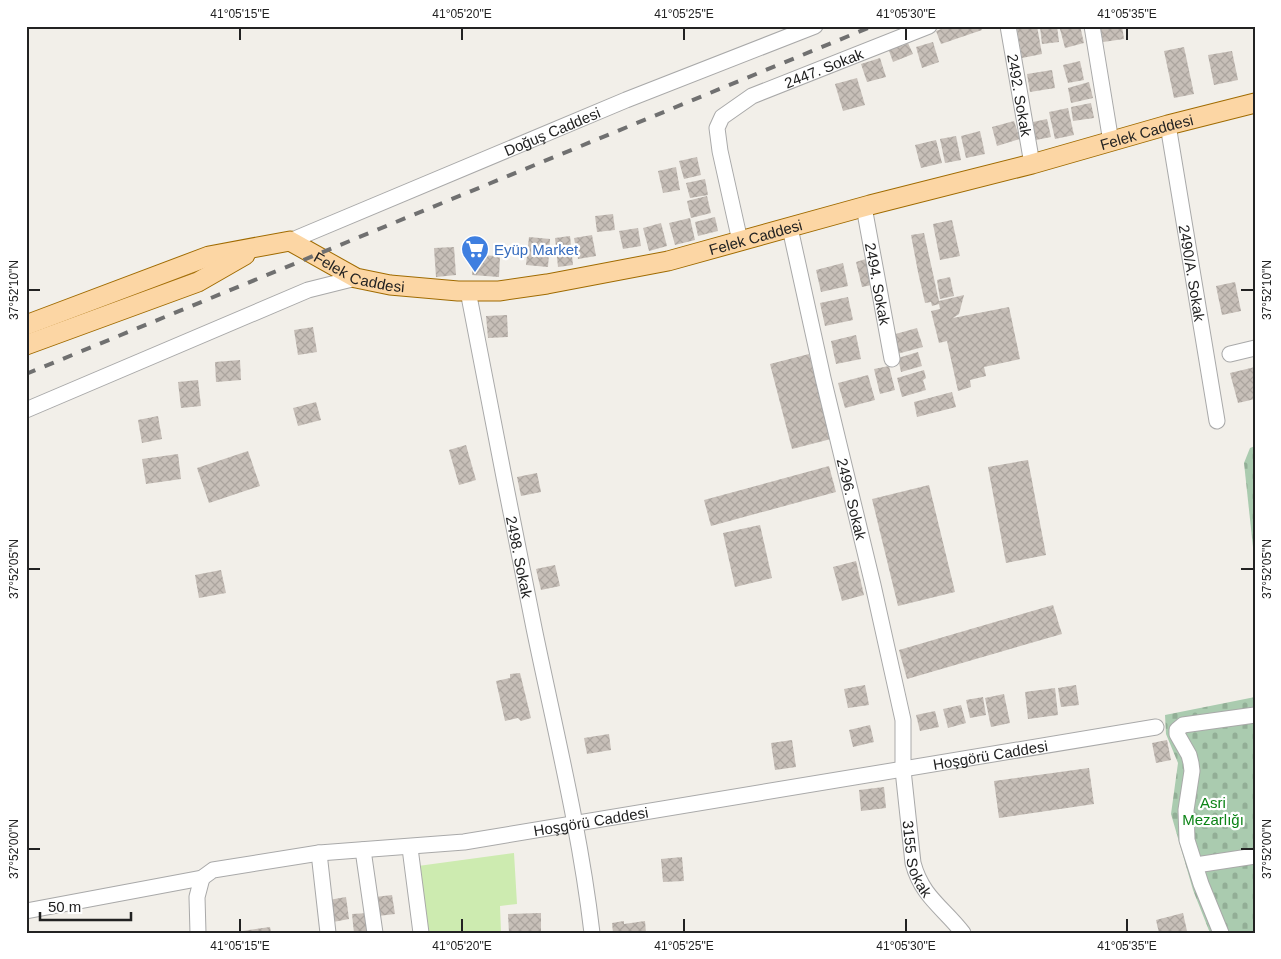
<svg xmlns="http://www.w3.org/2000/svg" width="1281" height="959" font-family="Helvetica,sans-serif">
  <defs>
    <pattern id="cemetery-stones" width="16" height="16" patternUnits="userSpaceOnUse" patternTransform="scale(1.25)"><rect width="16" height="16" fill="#aacbaf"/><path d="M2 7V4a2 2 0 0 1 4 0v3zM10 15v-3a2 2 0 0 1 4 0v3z" fill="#92ae96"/></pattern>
    <pattern id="building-cross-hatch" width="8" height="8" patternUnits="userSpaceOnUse" patternTransform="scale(1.25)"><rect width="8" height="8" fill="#c7bfb8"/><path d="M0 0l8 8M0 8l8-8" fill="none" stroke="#aba49e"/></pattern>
  </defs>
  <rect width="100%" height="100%" fill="#f2efe9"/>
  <g fill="url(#cemetery-stones)">
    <path d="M1255,446V566L1244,463L1250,448Z"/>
    <path d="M1255,697V933H1210L1193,890L1171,814L1178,763L1166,734L1165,715Z"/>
  </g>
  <path fill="#cdebb0" d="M514,853L517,904L500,906L501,933H428L418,866Z"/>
  <g fill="url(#building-cross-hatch)">
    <path d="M949,26H980L982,30L941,44L936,31Z"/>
    <path d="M1030,26H1037L1042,54L1022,58L1017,29Z"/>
    <path d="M1044,26H1057L1059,42L1042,44L1040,27Z"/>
    <path d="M1072,26H1080L1084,43L1065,48L1060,29Z"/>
    <path d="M1100,26H1122L1124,39L1103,42Z"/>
    <path d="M901,42L902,46L908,43L913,54L893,62L888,48Z"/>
    <path d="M933,42L939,62L922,68L916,47Z"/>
    <path d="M1184,47L1194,94L1174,98L1164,51Z"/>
    <path d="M1232,51L1238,80L1214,85L1208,55Z"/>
    <path d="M880,58L886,77L867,82L861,64Z"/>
    <path d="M1080,61L1084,80L1068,83L1063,65Z"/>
    <path d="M1052,70L1055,88L1030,92L1027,74Z"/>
    <path d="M857,78L865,105L843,111L835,84Z"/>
    <path d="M1089,82L1093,98L1071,103L1068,88Z"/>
    <path d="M1091,103L1094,118L1073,121L1071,107Z"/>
    <path d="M1068,108L1074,135L1055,139L1049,112Z"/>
    <path d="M1047,119L1051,137L1036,140L1033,122Z"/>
    <path d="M1014,121L1020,139L997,146L992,127Z"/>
    <path d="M980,131L985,154L966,158L961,136Z"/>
    <path d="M956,136L961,160L945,163L940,139Z"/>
    <path d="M936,140L942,163L921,168L915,145Z"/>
    <path d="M697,157L701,175L684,179L679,161Z"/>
    <path d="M676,167L680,190L663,193L658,171Z"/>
    <path d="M705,179L708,195L690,198L686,183Z"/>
    <path d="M707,196L711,213L691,218L687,201Z"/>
    <path d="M613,214L615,230L597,232L595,216Z"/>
    <path d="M715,217L718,231L698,236L695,222Z"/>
    <path d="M690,218L695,240L675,245L669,223Z"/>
    <path d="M952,220L960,256L940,260L933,224Z"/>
    <path d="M661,223L667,246L649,251L643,228Z"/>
    <path d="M638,228L641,246L623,249L619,231Z"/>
    <path d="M924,233L939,301L964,295L959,314L953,318L1009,307L1020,359L984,367L986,376L970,380L971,387L958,391L947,341L939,343L931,311L940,309L939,304L932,306L931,302L925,303L918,272L911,235Z"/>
    <path d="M592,235L596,256L578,259L574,238Z"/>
    <path d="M570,236L573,265L558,267L555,238Z"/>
    <path d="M529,237L550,239L548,267L526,265Z"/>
    <path d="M454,247L456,275L436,277L434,248Z"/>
    <path d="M474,255L500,256L499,277L472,275Z"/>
    <path d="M869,258L876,284L862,287L856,262Z"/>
    <path d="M843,263L848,286L821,292L816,270Z"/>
    <path d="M950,277L954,296L940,299L937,280Z"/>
    <path d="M1235,282L1241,311L1222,315L1216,286Z"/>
    <path d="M848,297L853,320L825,326L820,303Z"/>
    <path d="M507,315L508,337L488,338L486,316Z"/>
    <path d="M313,327L317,352L298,355L294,330Z"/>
    <path d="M917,328L923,347L897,354L892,335Z"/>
    <path d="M856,335L861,359L836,364L831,341Z"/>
    <path d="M918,352L922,366L901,372L898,358Z"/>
    <path d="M809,354L831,439L792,449L770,364Z"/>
    <path d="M240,360L241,380L216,382L215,362Z"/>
    <path d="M889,366L895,390L880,394L874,369Z"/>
    <path d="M1255,367V399L1238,403L1230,373Z"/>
    <path d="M924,370L926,378L923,380L926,390L902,397L897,378Z"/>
    <path d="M868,375L875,400L845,408L838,383Z"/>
    <path d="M198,380L201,406L181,408L178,382Z"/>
    <path d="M952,392L956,407L917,417L914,402Z"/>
    <path d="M316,402L321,420L298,426L293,408Z"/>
    <path d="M158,416L162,439L142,443L138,420Z"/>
    <path d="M466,445L476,480L459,485L449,450Z"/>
    <path d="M248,451L260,486L209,503L197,468Z"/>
    <path d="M178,454L181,479L146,484L142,459Z"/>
    <path d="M1028,460L1046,555L1006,563L988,467Z"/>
    <path d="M829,466L836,492L711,526L704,500Z"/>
    <path d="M537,473L541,492L521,496L517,477Z"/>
    <path d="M929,485L955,592L898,606L872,499Z"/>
    <path d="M760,525L772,578L735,587L723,533Z"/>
    <path d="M856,561L864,595L842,601L833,567Z"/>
    <path d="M555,565L560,586L541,590L536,569Z"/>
    <path d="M221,570L226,593L199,598L195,575Z"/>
    <path d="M1053,605L1062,634L907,679L899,650Z"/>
    <path d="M520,673L531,718L521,721L518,718L505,721L496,681L510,678V674Z"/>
    <path d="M865,685L869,705L848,708L844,689Z"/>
    <path d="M1076,685L1079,705L1061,707L1058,688Z"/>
    <path d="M1055,688L1058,715L1028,719L1025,692Z"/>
    <path d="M1004,694L1010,723L991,727L985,698Z"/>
    <path d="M983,697L986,715L970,718L966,700Z"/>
    <path d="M961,705L966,723L948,728L943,709Z"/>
    <path d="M935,711L939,727L920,731L916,715Z"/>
    <path d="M870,725L874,742L853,747L849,730Z"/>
    <path d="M609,734L611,750L587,754L584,738Z"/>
    <path d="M792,740L796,767L775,770L771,743Z"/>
    <path d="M1167,740L1171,760L1156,763L1152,743Z"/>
    <path d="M1089,768L1094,804L999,818L994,781Z"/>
    <path d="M884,787L886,808L861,811L859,790Z"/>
    <path d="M682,857L684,881L663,882L661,859Z"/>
    <path d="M392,895L395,914L378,916L375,897Z"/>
    <path d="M346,897L349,919L333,922L329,900Z"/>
    <path d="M369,913L371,932L354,933L352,914Z"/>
    <path d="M541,913V933H509L508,914Z"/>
    <path d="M1183,913L1187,931L1181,933H1159L1156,920Z"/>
    <path d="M624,921V924L645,921L646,933H613L612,923Z"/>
    <path d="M270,927L271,933H242V931Z"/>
  </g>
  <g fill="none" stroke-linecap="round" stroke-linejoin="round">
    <g stroke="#a9a9a9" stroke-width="17">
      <g id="minor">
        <path id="s1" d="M1008,26L1032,164"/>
        <path d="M1092,26L1111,142"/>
        <path id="s2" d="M1168,125L1217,421"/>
        <path id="s3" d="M864,207L892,359"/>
        <path id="s4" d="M790,228L823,378L873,585L903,720V770L913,863C922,897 943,907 963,933"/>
        <path id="s5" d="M290,241L626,100L815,26"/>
        <path id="s6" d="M740,241L720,151L717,128L722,117L752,96L929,26"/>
        <path id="s7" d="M468,291C490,403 511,516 534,628C555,730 580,830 592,933"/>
        <path d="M1230,354L1255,348"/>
        <path d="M26,410L308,290L356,278"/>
        <path d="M410,848L421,933"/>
        <path d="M363,850L375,933"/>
        <path d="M319,853L328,933"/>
        <path d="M1196,865L1255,856"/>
        <path id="s8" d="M26,911L202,878L213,870L319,853L464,842L1156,727"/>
        <path d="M198,933L197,897L202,878"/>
        <path d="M1221,933L1201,884L1187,840L1186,810L1192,771L1191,763L1189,755L1177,734V730L1183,725L1255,715"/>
      </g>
    </g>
    <g stroke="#a06b00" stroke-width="21">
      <g id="major">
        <path id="s9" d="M26,325L209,256L290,241L356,278L390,285L458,291H499L547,284L668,261L870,205L1032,164L1168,125L1255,103"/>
        <path d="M26,345L198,282L245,255"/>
      </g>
    </g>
    <use href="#minor" stroke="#fff" stroke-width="15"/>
    <use href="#major" stroke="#fcd6a4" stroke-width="19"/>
    <path stroke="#707070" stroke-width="4" stroke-dasharray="10 10" stroke-linecap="butt" d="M26,374L873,26"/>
  </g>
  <path fill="none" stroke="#222" stroke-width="2" d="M240,28V40M462,28V40M684,28V40M906,28V40M1127,28V40M28,290H40M1241,290H1254M28,569H40M1241,569H1254M28,849H40M1241,849H1254M240,919V932M462,919V932M684,919V932M906,919V932M1127,919V932"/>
  <defs>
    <g id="supermarket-pin" transform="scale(1.4375)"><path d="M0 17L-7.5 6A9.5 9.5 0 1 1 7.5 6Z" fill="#3f7fe0" stroke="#fff"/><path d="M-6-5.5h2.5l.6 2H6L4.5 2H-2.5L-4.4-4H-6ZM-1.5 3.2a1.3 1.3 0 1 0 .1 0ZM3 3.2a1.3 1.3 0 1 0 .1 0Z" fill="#fff"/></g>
  </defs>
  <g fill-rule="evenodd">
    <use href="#supermarket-pin" x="475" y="249"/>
  </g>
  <g text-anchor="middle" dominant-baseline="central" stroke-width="4.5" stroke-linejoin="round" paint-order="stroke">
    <g font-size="15" fill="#222" stroke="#fff">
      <text stroke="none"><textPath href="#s6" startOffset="241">2447. Sokak</textPath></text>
      <text stroke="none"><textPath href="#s1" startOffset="70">2492. Sokak</textPath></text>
      <text stroke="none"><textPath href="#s5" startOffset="284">Doğuş Caddesi</textPath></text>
      <text stroke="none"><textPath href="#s9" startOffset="1165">Felek Caddesi</textPath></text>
      <text stroke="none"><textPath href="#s9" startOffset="760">Felek Caddesi</textPath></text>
      <text stroke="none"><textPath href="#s9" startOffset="355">Felek Caddesi</textPath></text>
      <text stroke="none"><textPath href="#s2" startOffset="150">2490/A. Sokak</textPath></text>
      <text stroke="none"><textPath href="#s3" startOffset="78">2494. Sokak</textPath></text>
      <text stroke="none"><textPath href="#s4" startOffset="278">2496. Sokak</textPath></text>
      <text stroke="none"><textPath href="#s7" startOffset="271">2498. Sokak</textPath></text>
      <text stroke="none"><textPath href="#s8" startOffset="979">Hoşgörü Caddesi</textPath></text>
      <text stroke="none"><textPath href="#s8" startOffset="574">Hoşgörü Caddesi</textPath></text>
      <text stroke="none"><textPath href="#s4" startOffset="645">3155 Sokak</textPath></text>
    </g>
    <g font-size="15" fill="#366cbe" stroke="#fff" text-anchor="start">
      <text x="494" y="249">Eyüp Market</text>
    </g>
    <g font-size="15" fill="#0c8416" stroke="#fff">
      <text x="1213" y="802">Asri<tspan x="1213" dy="17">Mezarlığı</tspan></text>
    </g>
  </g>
  <rect width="1281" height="959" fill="none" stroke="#ffffff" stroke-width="55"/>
  <path d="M40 912v8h91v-8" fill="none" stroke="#222222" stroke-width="2.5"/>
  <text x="48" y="912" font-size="15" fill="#222222" stroke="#ffffff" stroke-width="4" paint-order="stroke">50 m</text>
  <rect x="28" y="28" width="1226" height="904" fill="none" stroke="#222" stroke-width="2"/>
  <g font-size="12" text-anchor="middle" fill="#222">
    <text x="240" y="18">41°05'15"E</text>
    <text x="462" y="18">41°05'20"E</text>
    <text x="684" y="18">41°05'25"E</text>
    <text x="906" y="18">41°05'30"E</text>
    <text x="1127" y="18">41°05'35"E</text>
    <text transform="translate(14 290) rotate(-90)" y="4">37°52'10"N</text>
    <text transform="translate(1267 290) rotate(-90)" y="4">37°52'10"N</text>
    <text transform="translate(14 569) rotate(-90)" y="4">37°52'05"N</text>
    <text transform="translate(1267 569) rotate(-90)" y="4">37°52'05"N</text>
    <text transform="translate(14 849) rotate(-90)" y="4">37°52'00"N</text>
    <text transform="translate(1267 849) rotate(-90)" y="4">37°52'00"N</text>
    <text x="240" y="950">41°05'15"E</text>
    <text x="462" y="950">41°05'20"E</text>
    <text x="684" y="950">41°05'25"E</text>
    <text x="906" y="950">41°05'30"E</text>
    <text x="1127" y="950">41°05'35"E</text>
  </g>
</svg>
